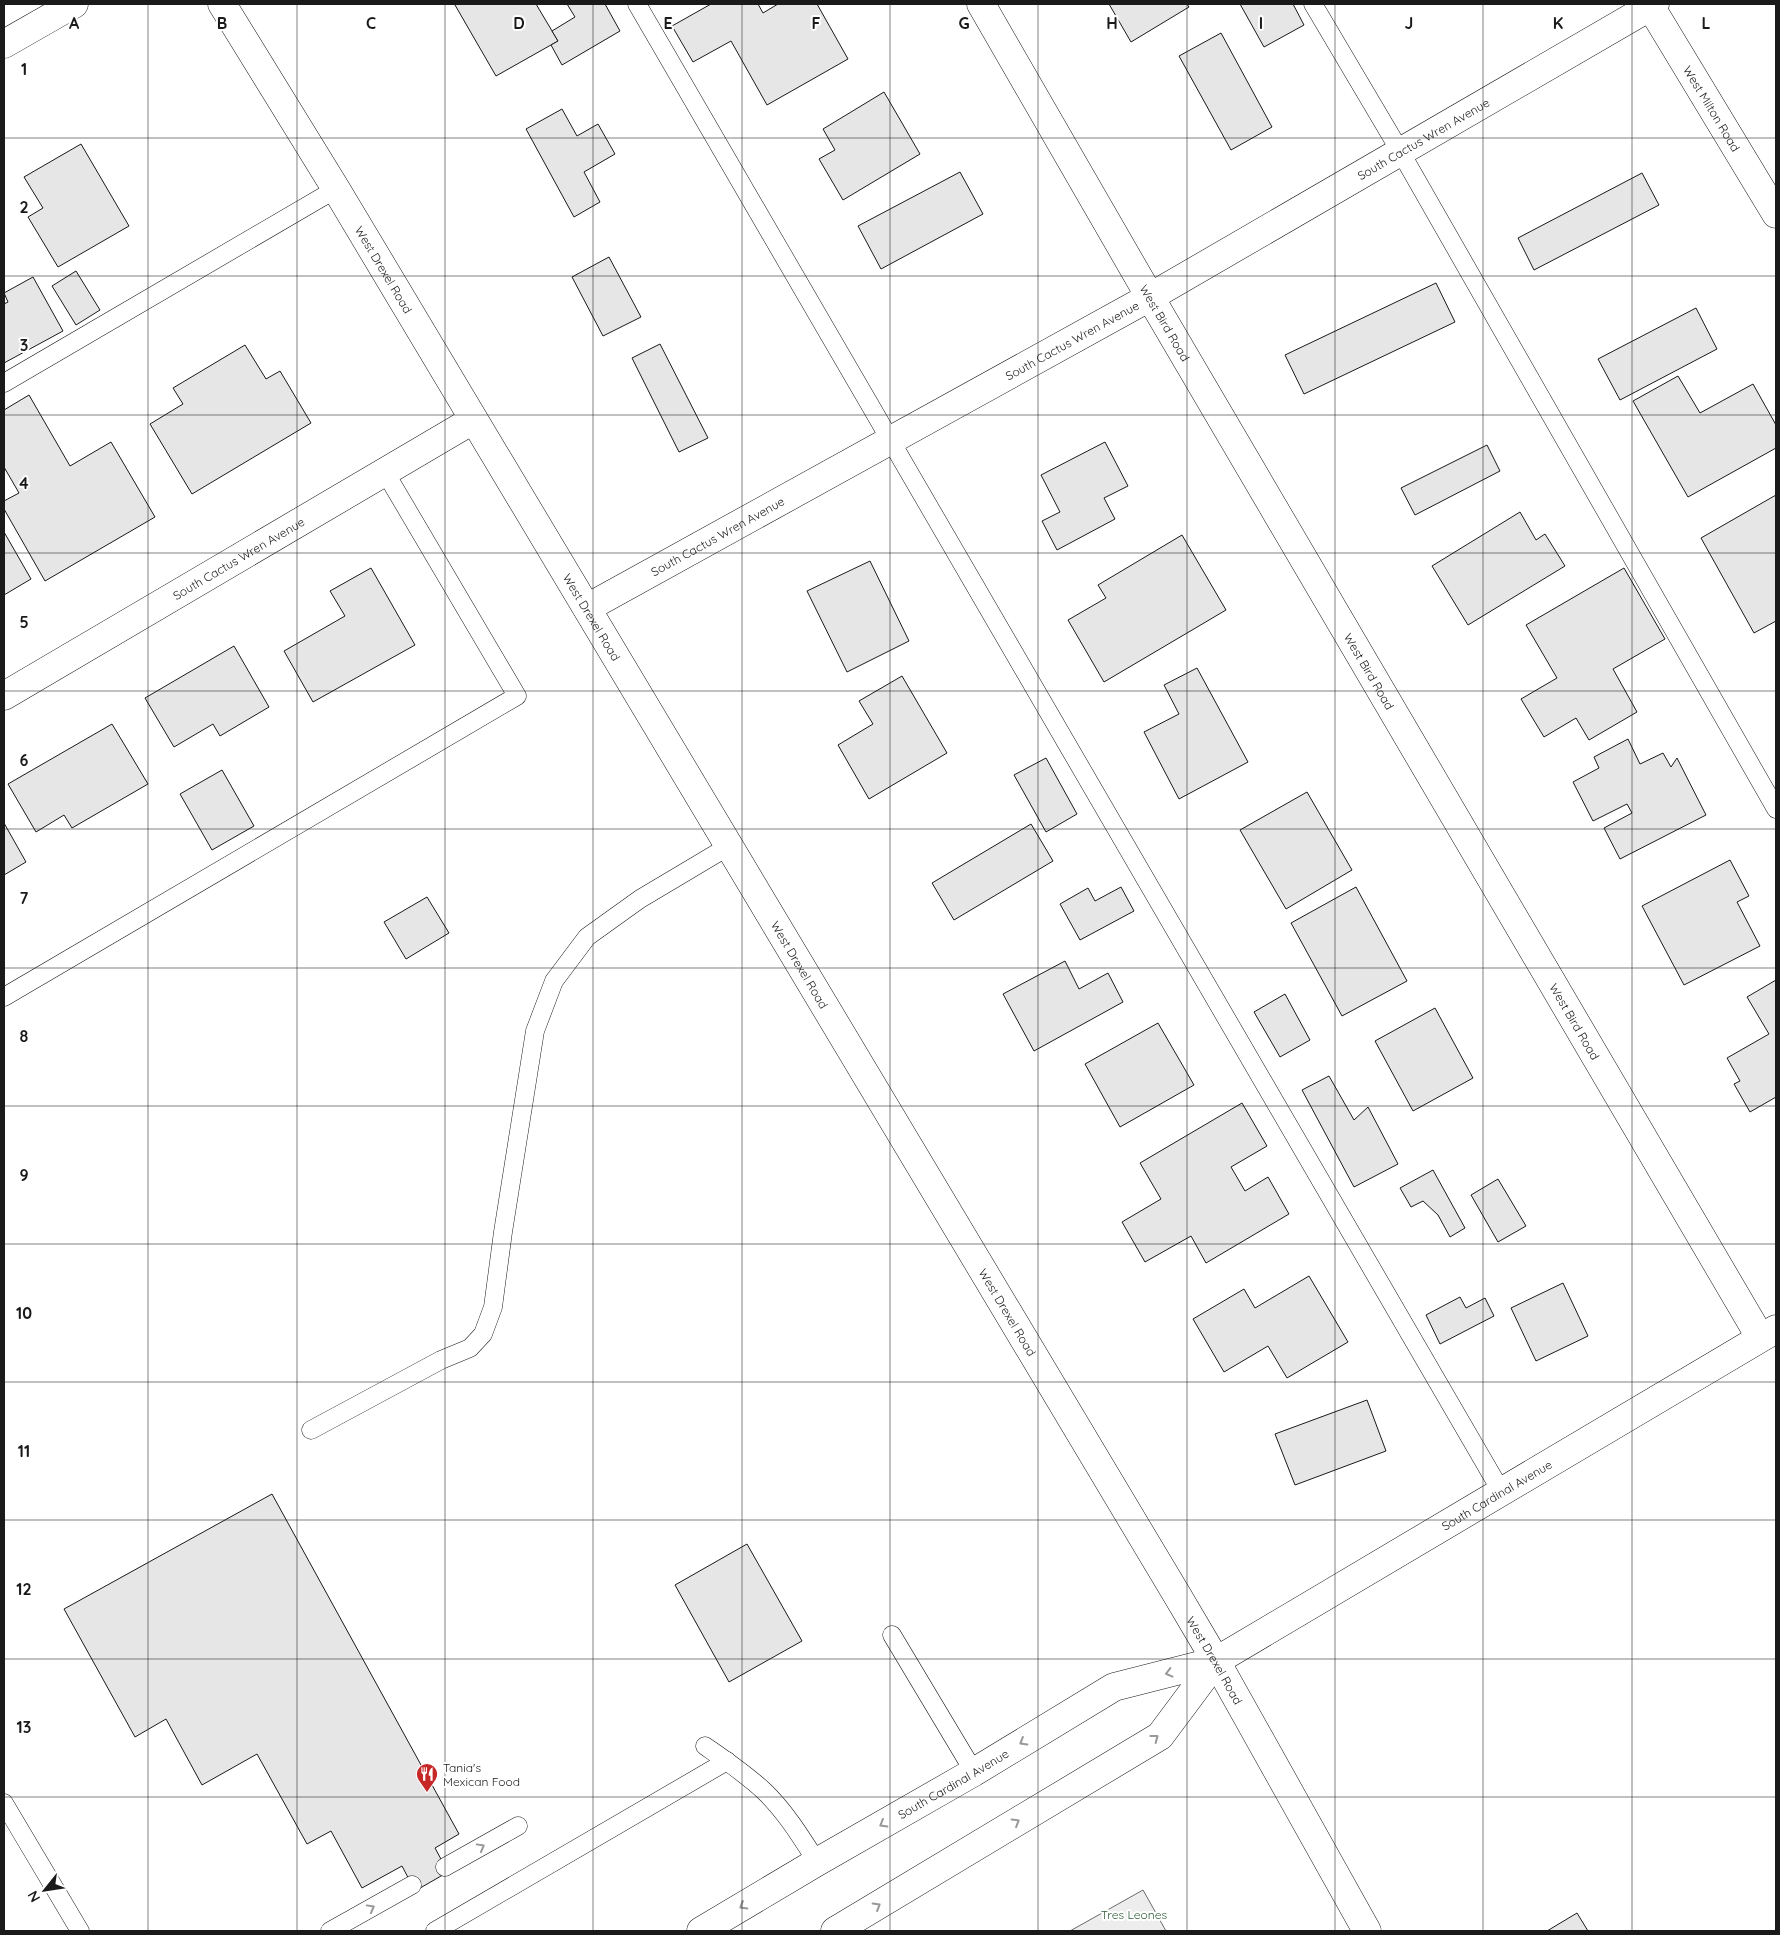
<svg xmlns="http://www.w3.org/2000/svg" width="1780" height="1935" font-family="Quicksand,sans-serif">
  <rect width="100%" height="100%" fill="#fff"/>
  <path fill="#ededed" stroke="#6a6a6a" d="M1143,1890L1166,1931H1070Z"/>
  <g fill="#e6e6e6" stroke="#1a1a1a">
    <path d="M457,4H536L558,41L496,76L455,5Z"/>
    <path d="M567,4H605L620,31L562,65L551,45L558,41L552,31L575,17Z"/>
    <path d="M711,4H758L763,13L778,4H817L848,59L767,105L731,41L693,62L672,26Z"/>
    <path d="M1109,4H1187L1189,7L1131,42Z"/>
    <path d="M1240,4H1293L1304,25L1264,47Z"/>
    <path d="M1221,33L1272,127L1231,150L1179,56Z"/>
    <path d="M884,92L920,154L843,200L819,159L835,150L823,129Z"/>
    <path d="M562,109L577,136L598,124L615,154L584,172L600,202L574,217L526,129Z"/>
    <path d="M81,144L129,226L58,267L28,217L43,208L24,177Z"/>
    <path d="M960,172L983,214L881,269L858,226Z"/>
    <path d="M1642,173L1659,205L1534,270L1518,238Z"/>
    <path d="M609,257L641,317L603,336L572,277Z"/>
    <path d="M76,271L100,310L76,325L52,286Z"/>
    <path d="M33,277L63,331L4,363V304L8,302L4,293Z"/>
    <path d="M1436,283L1455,322L1304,394L1285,355Z"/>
    <path d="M1696,308L1717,349L1620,400L1598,359Z"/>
    <path d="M660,344L708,438L679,452L632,358Z"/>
    <path d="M245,345L266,379L280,371L311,423L192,494L150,424L183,404L173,388Z"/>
    <path d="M1678,376L1700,413L1753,384L1776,425V448L1688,497L1633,401Z"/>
    <path d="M29,395L70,466L111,442L155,517L45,581L4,509V501L19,493L4,467V410Z"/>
    <path d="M1105,442L1128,486L1104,498L1115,519L1057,550L1042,521L1060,512L1041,475Z"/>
    <path d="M1487,445L1500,471L1415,515L1401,488Z"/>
    <path d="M1776,495V621L1754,633L1701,538Z"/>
    <path d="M1520,512L1536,540L1545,534L1565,566L1468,625L1432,566Z"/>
    <path d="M4,532L31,579L4,595Z"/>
    <path d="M1182,535L1226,610L1104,682L1068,620L1106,598L1098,585Z"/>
    <path d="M870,561L909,641L847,672L807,591Z"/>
    <path d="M371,568L415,645L313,702L284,651L345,616L330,591Z"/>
    <path d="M1624,568L1665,639L1613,669L1637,712L1589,740L1576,718L1544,737L1521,699L1557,678L1526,625Z"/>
    <path d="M234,646L269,707L220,736L213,724L174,747L145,698Z"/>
    <path d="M1197,668L1248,762L1179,799L1144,732L1179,714L1164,685Z"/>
    <path d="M902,676L947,753L869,799L838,745L873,724L859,701Z"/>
    <path d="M112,724L148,784L72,828L64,815L36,832L8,784Z"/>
    <path d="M1628,739L1640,764L1663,753L1671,767L1677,758L1706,815L1620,859L1604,828L1632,813L1627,804L1593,821L1573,782L1599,768L1594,757Z"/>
    <path d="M1046,758L1077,814L1046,832L1014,775Z"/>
    <path d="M222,770L254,826L212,850L180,794Z"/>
    <path d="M1307,792L1352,870L1286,909L1240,830Z"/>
    <path d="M4,823L26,862L4,875Z"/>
    <path d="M1031,824L1053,861L954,920L932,883Z"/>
    <path d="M1730,860L1749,896L1737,902L1760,946L1684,985L1642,906Z"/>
    <path d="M1121,887L1134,911L1080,940L1060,904L1088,888L1095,901Z"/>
    <path d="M1356,887L1407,981L1342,1016L1291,923Z"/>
    <path d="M427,897L449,933L406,959L384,922Z"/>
    <path d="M1065,961L1079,989L1108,973L1123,1002L1034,1051L1003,994Z"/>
    <path d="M1776,980V1097L1750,1112L1734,1084L1740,1081L1727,1058L1769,1034L1747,997Z"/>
    <path d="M1285,994L1310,1040L1280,1057L1254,1012Z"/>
    <path d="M1435,1008L1473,1078L1413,1111L1375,1041Z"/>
    <path d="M1158,1023L1194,1085L1120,1127L1085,1064Z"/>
    <path d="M1329,1076L1354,1120L1368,1107L1398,1164L1354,1187L1302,1090Z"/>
    <path d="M1242,1103L1267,1146L1231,1167L1245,1191L1268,1177L1289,1214L1206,1263L1191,1236L1145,1262L1122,1222L1161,1199L1140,1163Z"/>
    <path d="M1433,1170L1465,1228L1450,1237L1438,1215L1423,1201L1411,1207L1400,1188Z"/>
    <path d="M1498,1179L1526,1226L1498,1242L1471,1195Z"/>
    <path d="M1309,1276L1348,1342L1287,1378L1268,1346L1224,1372L1193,1319L1244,1289L1255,1308Z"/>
    <path d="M1563,1283L1588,1336L1536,1361L1511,1308Z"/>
    <path d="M1460,1297L1466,1308L1485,1298L1494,1316L1440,1344L1426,1315Z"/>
    <path d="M1367,1400L1386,1451L1295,1485L1275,1434Z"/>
    <path d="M272,1494L459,1834L435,1848L448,1872L415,1891L402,1866L362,1888L331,1831L307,1844L257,1754L202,1785L166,1719L135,1737L64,1609Z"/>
    <path d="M747,1544L802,1641L729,1682L675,1585Z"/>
    <path d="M1577,1913L1588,1931H1547Z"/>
  </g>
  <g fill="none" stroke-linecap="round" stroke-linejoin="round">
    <g stroke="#1a1a1a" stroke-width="19">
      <g id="lane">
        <path d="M637,4L1501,1491"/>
        <path d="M1313,4L1400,151L1776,809"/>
        <path d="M4,383L336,189"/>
        <path d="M4,997L517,696L385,472"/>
        <path d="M311,1430L441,1360L470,1348L483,1334L493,1307L503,1232L535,1031L554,981L587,937L640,899L729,846"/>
        <path d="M892,1635L974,1772"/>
        <path d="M705,1746C725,1760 746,1774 764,1791C785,1811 801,1837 817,1862"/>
        <path d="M4,1803L80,1931"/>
        <path d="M445,1867L518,1826"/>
        <path d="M330,1931L412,1885"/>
        <path d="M435,1931L727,1761"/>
      </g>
    </g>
    <g stroke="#1a1a1a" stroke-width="29">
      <g id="street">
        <path id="s1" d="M981,4L1150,297L1760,1337"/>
        <path id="s2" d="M1649,4L1776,214"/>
        <path d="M4,44L74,4"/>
        <path id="s3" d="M587,608L1150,297L1655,4"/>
        <path id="s4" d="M4,696L473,420"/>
      </g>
    </g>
    <g stroke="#1a1a1a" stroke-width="29">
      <g id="secondary">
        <path id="s5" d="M222,4L336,189L1177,1595L1216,1661L1367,1931"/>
        <path id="s6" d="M701,1931L817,1862L974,1772L1114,1687L1216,1661L1776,1329"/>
        <path d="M835,1931L1160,1736L1216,1661"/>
      </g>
    </g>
    <use href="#lane" stroke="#fff" stroke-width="18"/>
    <use href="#street" stroke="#fff" stroke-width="28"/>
    <use href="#secondary" stroke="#fff" stroke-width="28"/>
  </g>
  <defs><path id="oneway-chevron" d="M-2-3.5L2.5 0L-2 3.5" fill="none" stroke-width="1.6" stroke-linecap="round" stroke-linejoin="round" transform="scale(1.25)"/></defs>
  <g stroke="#989898">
    <use href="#oneway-chevron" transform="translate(1169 1673) rotate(166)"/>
    <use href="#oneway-chevron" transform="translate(1155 1738) rotate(-37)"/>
    <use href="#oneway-chevron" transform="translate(1023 1742) rotate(149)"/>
    <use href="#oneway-chevron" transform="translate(1016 1822) rotate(-31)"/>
    <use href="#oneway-chevron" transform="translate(883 1824) rotate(150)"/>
    <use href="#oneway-chevron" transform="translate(481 1847) rotate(-29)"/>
    <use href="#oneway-chevron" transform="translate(743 1906) rotate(149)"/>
    <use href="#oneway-chevron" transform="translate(877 1906) rotate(-31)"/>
    <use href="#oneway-chevron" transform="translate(371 1908) rotate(-29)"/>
  </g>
  <path fill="none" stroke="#1a1a1a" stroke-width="1" stroke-opacity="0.55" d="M148,4V1931M297,4V1931M445,4V1931M593,4V1931M742,4V1931M890,4V1931M1038,4V1931M1187,4V1931M1335,4V1931M1483,4V1931M1632,4V1931M4,138H1776M4,276H1776M4,415H1776M4,553H1776M4,691H1776M4,829H1776M4,968H1776M4,1106H1776M4,1244H1776M4,1382H1776M4,1520H1776M4,1659H1776M4,1797H1776"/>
  <defs>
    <g id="restaurant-pin" transform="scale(1.125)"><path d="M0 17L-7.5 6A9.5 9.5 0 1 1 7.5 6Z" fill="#c62828" stroke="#fff"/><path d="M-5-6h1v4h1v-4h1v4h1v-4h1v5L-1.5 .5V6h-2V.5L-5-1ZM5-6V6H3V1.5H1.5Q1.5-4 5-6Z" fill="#fff"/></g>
  </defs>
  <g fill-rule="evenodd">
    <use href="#restaurant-pin" x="427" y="1774"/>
  </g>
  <g text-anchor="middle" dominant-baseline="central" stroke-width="4" stroke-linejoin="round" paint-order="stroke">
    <g font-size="12" fill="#1a1a1a" stroke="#fff">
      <text stroke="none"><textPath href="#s2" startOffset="122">West Milton Road</textPath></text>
      <text stroke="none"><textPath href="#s3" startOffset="959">South Cactus Wren Avenue</textPath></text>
      <text stroke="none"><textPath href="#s5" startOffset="311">West Drexel Road</textPath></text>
      <text stroke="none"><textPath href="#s1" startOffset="368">West Bird Road</textPath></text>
      <text stroke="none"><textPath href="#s3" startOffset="554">South Cactus Wren Avenue</textPath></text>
      <text stroke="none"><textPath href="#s3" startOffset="149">South Cactus Wren Avenue</textPath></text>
      <text stroke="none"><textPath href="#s4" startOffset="272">South Cactus Wren Avenue</textPath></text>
      <text stroke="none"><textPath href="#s5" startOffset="716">West Drexel Road</textPath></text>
      <text stroke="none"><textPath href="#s1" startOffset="772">West Bird Road</textPath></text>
      <text stroke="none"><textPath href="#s5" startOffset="1121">West Drexel Road</textPath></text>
      <text stroke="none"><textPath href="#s1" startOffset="1178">West Bird Road</textPath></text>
      <text stroke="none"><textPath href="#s5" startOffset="1526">West Drexel Road</textPath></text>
      <text stroke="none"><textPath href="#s6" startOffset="911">South Cardinal Avenue</textPath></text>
      <text stroke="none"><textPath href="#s5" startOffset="1931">West Drexel Road</textPath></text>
      <text stroke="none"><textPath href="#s6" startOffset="292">South Cardinal Avenue</textPath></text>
    </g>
    <g font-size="12" fill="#1a1a1a" stroke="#fff" text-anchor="start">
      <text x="443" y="1767">Tania's<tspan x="443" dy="14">Mexican Food</tspan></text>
    </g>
    <g font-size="12" fill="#2b5a34" stroke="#fff">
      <text x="1134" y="1914">Tres Leones</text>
    </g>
  </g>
  <g font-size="16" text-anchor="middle" font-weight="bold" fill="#1a1a1a" stroke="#fff" stroke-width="4" stroke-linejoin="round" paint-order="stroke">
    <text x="74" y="29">A</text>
    <text x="222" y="29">B</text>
    <text x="371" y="29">C</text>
    <text x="519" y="29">D</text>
    <text x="668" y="29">E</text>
    <text x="816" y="29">F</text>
    <text x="964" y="29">G</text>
    <text x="1112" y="29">H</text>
    <text x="1261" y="29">I</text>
    <text x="1409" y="29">J</text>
    <text x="1558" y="29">K</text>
    <text x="1706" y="29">L</text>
    <text x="24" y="75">1</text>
    <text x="24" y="213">2</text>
    <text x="24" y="351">3</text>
    <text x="24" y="489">4</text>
    <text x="24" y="628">5</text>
    <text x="24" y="766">6</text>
    <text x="24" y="904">7</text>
    <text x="24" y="1042">8</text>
    <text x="24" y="1181">9</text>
    <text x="24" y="1319">10</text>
    <text x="24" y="1457">11</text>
    <text x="24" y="1595">12</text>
    <text x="24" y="1733">13</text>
  </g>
  <rect width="1780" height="1935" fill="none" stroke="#1a1a1a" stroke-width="10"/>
  <g transform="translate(45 1890) rotate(240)" stroke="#ffffff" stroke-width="4" paint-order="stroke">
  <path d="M0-4L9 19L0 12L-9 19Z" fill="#1a1a1a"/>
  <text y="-8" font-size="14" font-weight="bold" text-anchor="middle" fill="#1a1a1a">N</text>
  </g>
</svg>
